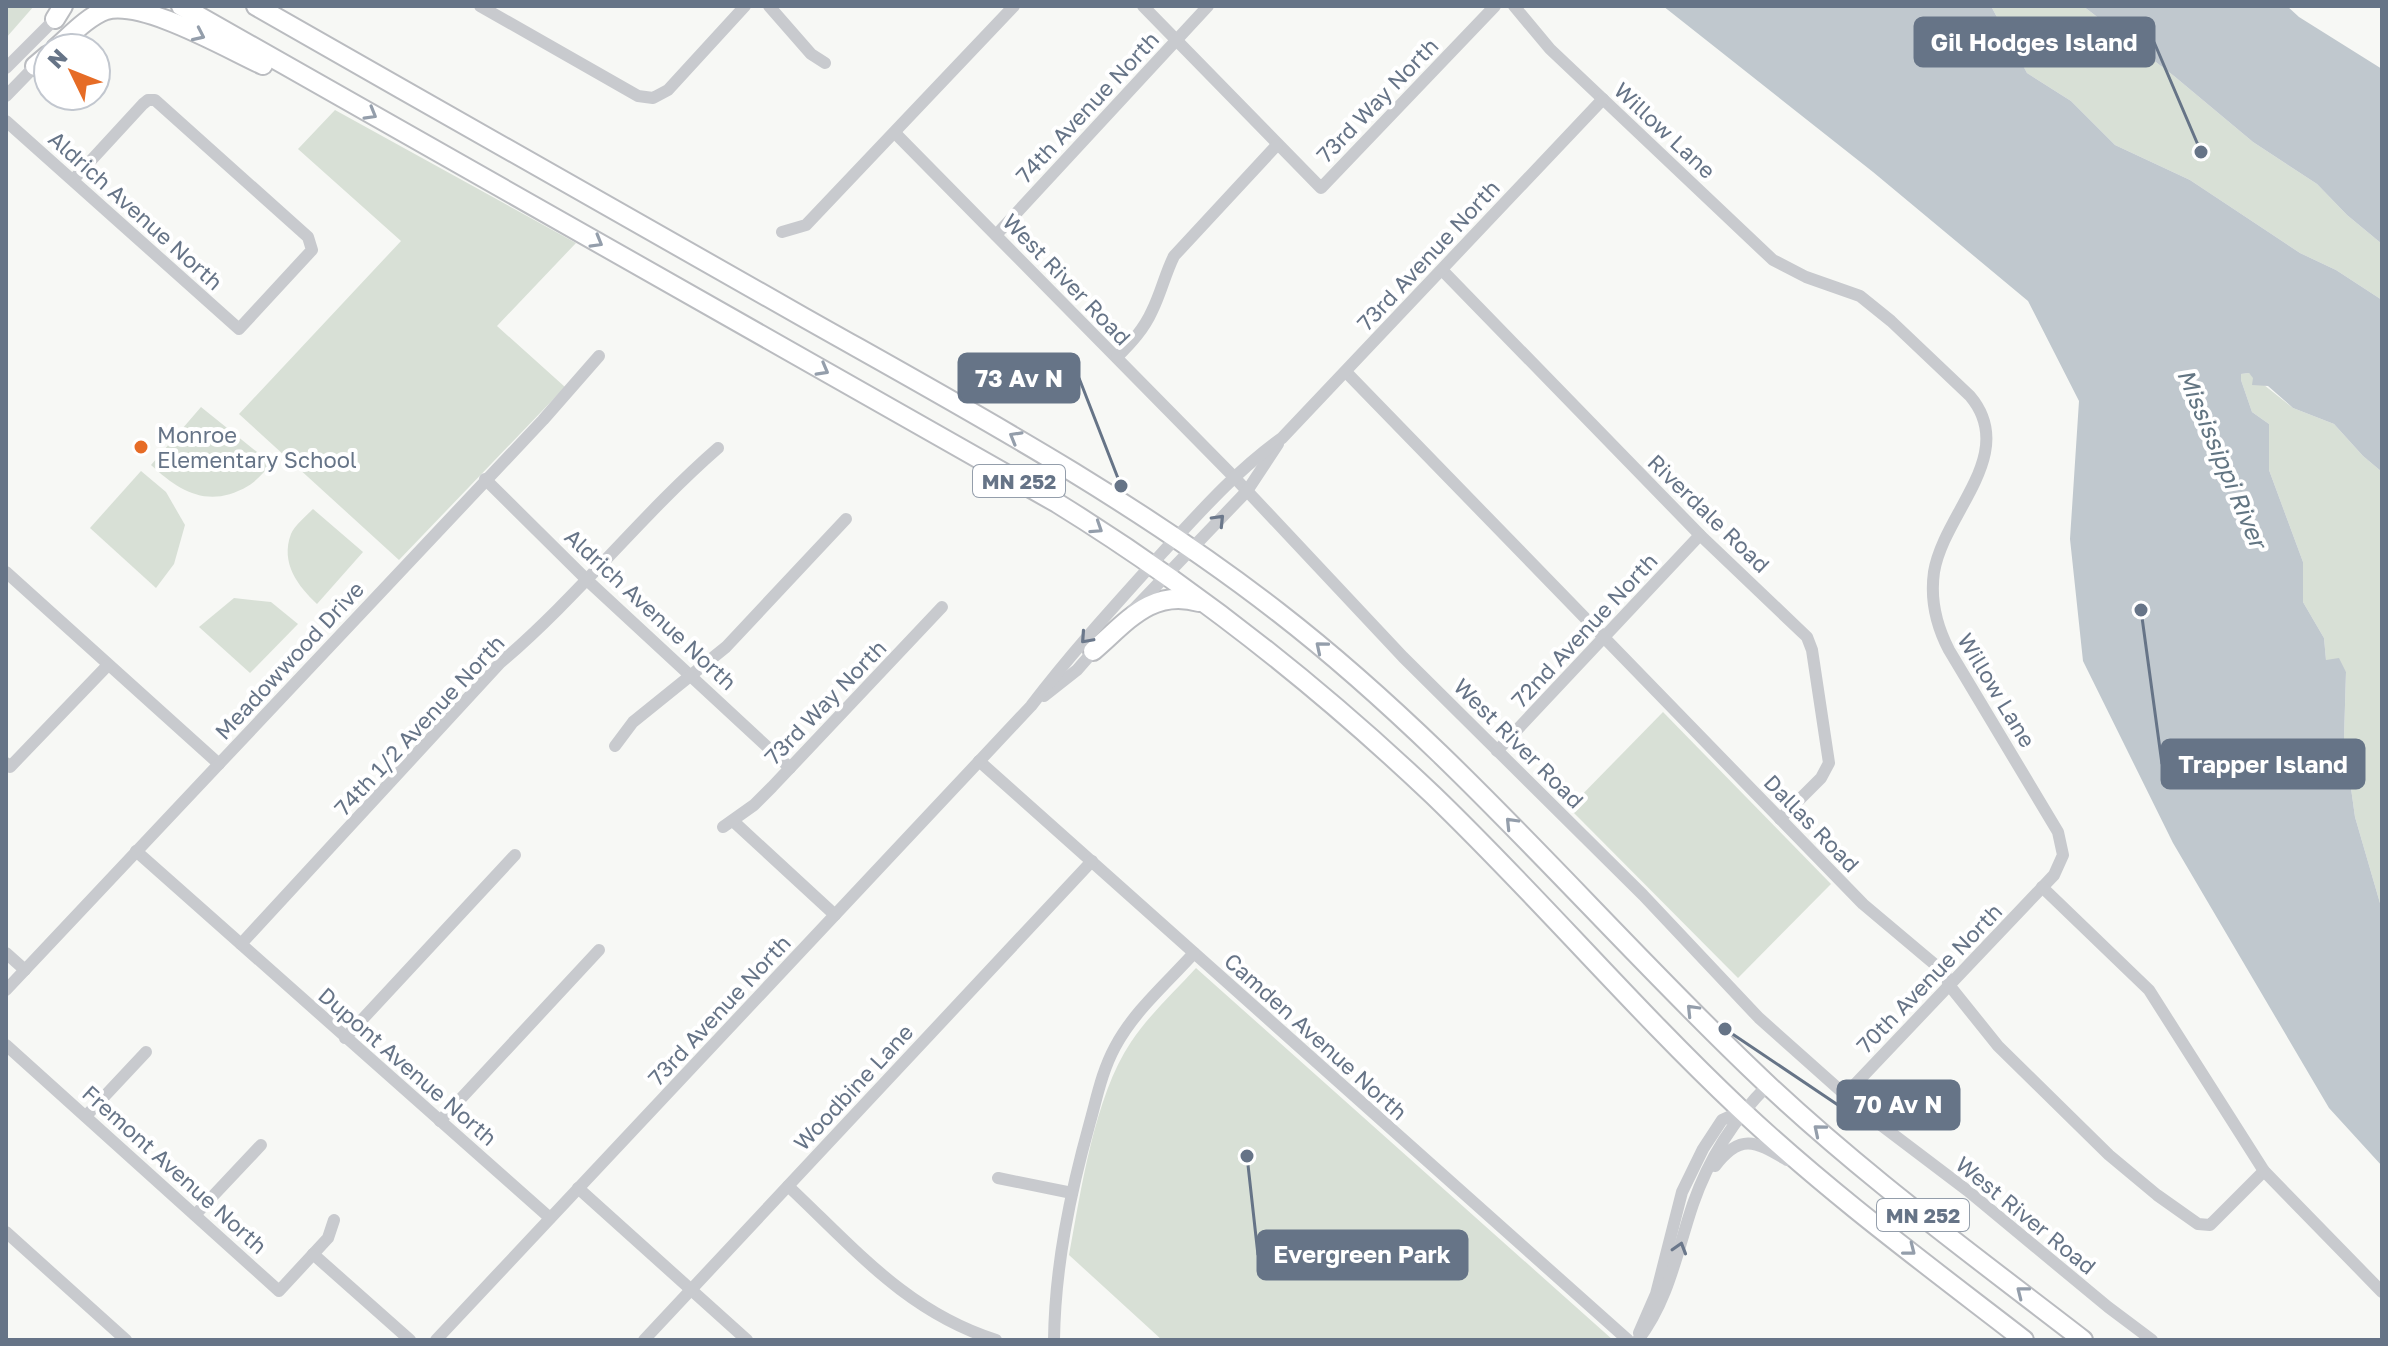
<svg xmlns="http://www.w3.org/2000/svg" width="2388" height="1346" font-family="'Golos Text',sans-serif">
  <rect width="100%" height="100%" fill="#f7f8f5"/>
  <g fill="#d8e0d6">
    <path d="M6,6H34L6,38Z"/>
    <path d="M1991,6H2083L2174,76L2253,142L2317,184L2347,215L2382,244V300L2336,270L2300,253L2190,180L2115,145L2071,101L2027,73Z"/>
    <path d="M335,110L576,243L497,326L565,387L399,560L239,414L401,241L298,149Z"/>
    <path d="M2249,373L2293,408L2334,424L2363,456L2382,472V910L2355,817L2344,738L2346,672L2326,660L2324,638L2303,602V562L2269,470V424L2252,412L2241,380V374Z"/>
    <path d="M201,407L272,464C264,471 257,481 248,486C209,509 180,492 151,465Z"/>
    <path d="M141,471L166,492L185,525L174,564L156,588L90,528Z"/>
    <path d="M313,509L363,552L317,604C298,586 280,563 291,534C294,526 306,516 313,509Z"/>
    <path d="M234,598L271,602L298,624L250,673L199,627Z"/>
    <path d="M1663,712L1831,884L1738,978L1569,808Z"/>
    <path d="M1196,968L1613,1340H1162L1069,1255C1081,1191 1094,1097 1131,1042C1149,1015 1174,992 1196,968Z"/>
  </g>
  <g fill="#c0c8ce">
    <path d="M1663,6H1991L2027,73L2071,101L2115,145L2190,180L2300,253L2336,270L2382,300V472L2363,456L2334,424L2293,408L2268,386L2252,385L2253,378L2249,373L2241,374V380L2252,412L2269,424V470L2303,562V602L2324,638L2326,660L2339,658L2346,672L2344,738L2355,817L2382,910V1166L2329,1108L2173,843L2083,661L2070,539L2079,401L2028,301L1873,172Z"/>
    <path d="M2083,6H2287L2299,17L2382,69V244L2347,215L2317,184L2253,142L2174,76Z"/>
  </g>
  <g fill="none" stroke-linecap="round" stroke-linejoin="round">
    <g stroke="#babcc0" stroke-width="22">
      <g id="highway">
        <path d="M181,6L1057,503C1193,587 1317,685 1433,795C1538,896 1633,1008 1739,1108C1828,1192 1927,1265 2024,1340"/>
        <path d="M256,6C438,110 620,213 803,317C966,409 1130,497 1278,612C1451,746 1590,914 1747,1065C1851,1166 1969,1252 2083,1340"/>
        <path d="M55,19L63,6"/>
        <path d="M56,48C71,35 87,17 106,10C144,0 226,48 263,65"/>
        <path d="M35,66L48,55"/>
        <path d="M1093,651C1126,623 1151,588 1199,602"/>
      </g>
    </g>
    <g stroke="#c8cace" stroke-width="12">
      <path d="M480,6L638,96L653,98L668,90L745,6"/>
      <path d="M769,6L811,54L825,63"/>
      <path d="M1143,6L1321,188L1495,6"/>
      <path d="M1514,6L1550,49L1773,260L1806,277L1860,296L1891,321L1970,396C2019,454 1944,512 1934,572C1930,600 1936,625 1949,650L2058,832L2063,855L2054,875L1844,1096"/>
      <path d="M6,68L60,14"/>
      <path d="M6,96L40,61"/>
      <path d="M6,121L239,329L312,250L308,237L155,100H148L143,104L73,180"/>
      <path d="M895,133L1234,477L1403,657L1643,895L1759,1018L1869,1116L1968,1191L2108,1307L2152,1340"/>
      <path d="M782,232L806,225L1014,6"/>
      <path d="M996,235L1208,6"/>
      <path d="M1442,270L1700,535L1807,637L1812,650L1829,763L1821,778L1780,819"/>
      <path d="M1117,357C1131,343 1144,329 1152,311C1161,293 1165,274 1174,256L1277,145"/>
      <path d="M1346,372L1863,904L1945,973L1949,985L1998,1046L2109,1155L2157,1195L2198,1224L2210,1225L2264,1171"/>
      <path d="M485,479L587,580L790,768"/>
      <path d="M6,572L219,764"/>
      <path d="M1133,610L1247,491L1278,444"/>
      <path d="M1044,696L1077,670L1098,646"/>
      <path d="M615,746L633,722L726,647L846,519"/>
      <path d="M1497,751L1700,535"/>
      <path d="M979,761L1628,1340"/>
      <path d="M6,763L10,767L108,665"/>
      <path d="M733,821L835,915"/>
      <path d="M723,827L754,805L772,787L942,607"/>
      <path d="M136,851L550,1218"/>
      <path d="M2042,887L2149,990L2264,1171L2382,1292"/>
      <path d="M241,944L500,663C578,597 641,515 718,448"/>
      <path d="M6,953L25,970"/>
      <path d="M6,990L543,420L599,356"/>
      <path d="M345,1038L515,855"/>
      <path d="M6,1045L279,1291L328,1238L334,1220"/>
      <path d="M86,1116L146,1052"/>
      <path d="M440,1121L599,950"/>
      <path d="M1715,1166C1741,1132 1756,1142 1787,1160"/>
      <path d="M998,1178L1072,1193"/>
      <path d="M788,1186C854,1248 907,1312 996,1340"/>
      <path d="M578,1188L747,1340"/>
      <path d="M195,1215L261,1145"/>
      <path d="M6,1232L126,1340"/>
      <path d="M313,1254L410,1340"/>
      <path d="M1639,1333L1656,1294L1682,1192L1703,1149L1722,1120L1742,1111"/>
      <path d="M436,1340L1031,706C1072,652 1118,602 1163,552C1200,512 1237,470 1282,438L1603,99"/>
      <path d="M644,1340L1092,861"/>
      <path d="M1054,1340C1055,1266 1070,1194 1090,1122C1097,1097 1102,1071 1115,1047C1134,1011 1167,983 1194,953"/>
      <path d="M1638,1340C1669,1300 1677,1251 1693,1204C1709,1158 1734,1119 1768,1085"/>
    </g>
    <use href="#highway" stroke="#fff" stroke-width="18"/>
  </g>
  <defs><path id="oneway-chevron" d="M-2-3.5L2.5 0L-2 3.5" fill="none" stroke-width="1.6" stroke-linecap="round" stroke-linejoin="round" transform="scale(2)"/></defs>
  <g stroke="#949eab">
    <use href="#oneway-chevron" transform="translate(199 35) rotate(25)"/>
    <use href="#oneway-chevron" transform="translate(371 114) rotate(30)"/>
    <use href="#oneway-chevron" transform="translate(597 242) rotate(30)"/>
    <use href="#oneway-chevron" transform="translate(823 370) rotate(29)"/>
    <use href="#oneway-chevron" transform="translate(1015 437) rotate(-150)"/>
    <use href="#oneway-chevron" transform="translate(1097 528) rotate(33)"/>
    <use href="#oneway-chevron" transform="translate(1321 647) rotate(-140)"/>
    <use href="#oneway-chevron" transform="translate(1511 823) rotate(-134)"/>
    <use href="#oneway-chevron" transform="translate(1692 1010) rotate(-134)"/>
    <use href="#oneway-chevron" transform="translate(1819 1130) rotate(-140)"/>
    <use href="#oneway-chevron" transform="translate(1910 1250) rotate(38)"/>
    <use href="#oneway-chevron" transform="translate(2022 1292) rotate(-142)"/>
  </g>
  <g stroke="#6b788b">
    <use href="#oneway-chevron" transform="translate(1219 520) rotate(-46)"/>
    <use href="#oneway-chevron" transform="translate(1086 638) rotate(132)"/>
    <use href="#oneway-chevron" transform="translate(1680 1248) rotate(-73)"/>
  </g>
  <circle fill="#e66c26" stroke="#fff" stroke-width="3" cx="141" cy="447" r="8"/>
  <g text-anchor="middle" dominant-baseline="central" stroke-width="8" stroke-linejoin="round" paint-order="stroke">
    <g fill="#fff" stroke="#949eab" stroke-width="2">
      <rect x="973" y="465" width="92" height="32" rx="6"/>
      <rect x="1877" y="1199" width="92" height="32" rx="6"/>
    </g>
    <g font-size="20" font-weight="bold" fill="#667487">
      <text x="1019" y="481">MN 252</text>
      <text x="1923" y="1215">MN 252</text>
    </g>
    <g font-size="22" fill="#667487" stroke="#fff">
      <text transform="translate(1377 100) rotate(-46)">73rd Way North</text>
      <text transform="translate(1087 107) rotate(-47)">74th Avenue North</text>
      <text transform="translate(1665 130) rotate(43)">Willow Lane</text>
      <text transform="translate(136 210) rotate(42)">Aldrich Avenue North</text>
      <text transform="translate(1428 255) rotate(-47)">73rd Avenue North</text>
      <text transform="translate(1067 279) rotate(46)">West River Road</text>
      <text transform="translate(1709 513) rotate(44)">Riverdale Road</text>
      <text transform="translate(651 609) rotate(43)">Aldrich Avenue North</text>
      <text transform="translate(1584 630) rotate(-47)">72nd Avenue North</text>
      <text transform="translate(289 660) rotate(-47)">Meadowwood Drive</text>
      <text transform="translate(1997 690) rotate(59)">Willow Lane</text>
      <text transform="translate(825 702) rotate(-46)">73rd Way North</text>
      <text transform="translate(419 725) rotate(-47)">74th 1/2 Avenue North</text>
      <text transform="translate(1519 743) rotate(45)">West River Road</text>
      <text transform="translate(1812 823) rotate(46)">Dallas Road</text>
      <text transform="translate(1929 978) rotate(-46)">70th Avenue North</text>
      <text transform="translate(719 1010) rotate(-47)">73rd Avenue North</text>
      <text transform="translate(1316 1036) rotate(42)">Camden Avenue North</text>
      <text transform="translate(408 1066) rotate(41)">Dupont Avenue North</text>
      <text transform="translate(853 1087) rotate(-47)">Woodbine Lane</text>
      <text transform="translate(175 1169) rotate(42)">Fremont Avenue North</text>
      <text transform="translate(2026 1215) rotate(39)">West River Road</text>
    </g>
    <g font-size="22" fill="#667487" stroke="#fff" text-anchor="start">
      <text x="157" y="434">Monroe<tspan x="157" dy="25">Elementary School</tspan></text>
    </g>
    <g font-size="24" font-style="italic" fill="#627582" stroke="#fff">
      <text transform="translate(2223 458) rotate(67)">Mississippi River</text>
    </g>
  </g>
  <path fill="none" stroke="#667487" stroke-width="3" d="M2201 152L2154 42M1121 486L1079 378M2141 610L2162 764M1725 1029L1838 1105M1247 1156L1258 1255"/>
  <g fill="#667487" stroke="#fff" stroke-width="3">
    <circle cx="2201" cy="152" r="8"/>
    <circle cx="1121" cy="486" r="8"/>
    <circle cx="2141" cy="610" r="8"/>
    <circle cx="1725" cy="1029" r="8"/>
    <circle cx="1247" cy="1156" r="8"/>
  </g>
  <g fill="#667487" stroke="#667487" stroke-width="3">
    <rect x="1915" y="18" width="239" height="48" rx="8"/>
    <rect x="959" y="354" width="120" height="48" rx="8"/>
    <rect x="2162" y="740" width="202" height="48" rx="8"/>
    <rect x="1838" y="1081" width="121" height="48" rx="8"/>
    <rect x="1258" y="1231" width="209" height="48" rx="8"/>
  </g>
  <g font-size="24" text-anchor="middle" font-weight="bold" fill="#fff">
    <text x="2034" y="51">Gil Hodges Island</text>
    <text x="1019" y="387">73 Av N</text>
    <text x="2263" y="773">Trapper Island</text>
    <text x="1898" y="1113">70 Av N</text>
    <text x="1362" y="1263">Evergreen Park</text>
  </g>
  <rect width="2388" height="1346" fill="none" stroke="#667487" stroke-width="16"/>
  <g transform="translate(72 72) rotate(313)"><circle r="38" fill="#ffffff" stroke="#c2c7cf" stroke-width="2"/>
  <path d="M0-6L14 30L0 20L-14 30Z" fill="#e66c26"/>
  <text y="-12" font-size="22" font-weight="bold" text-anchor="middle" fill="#667487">N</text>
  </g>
</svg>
